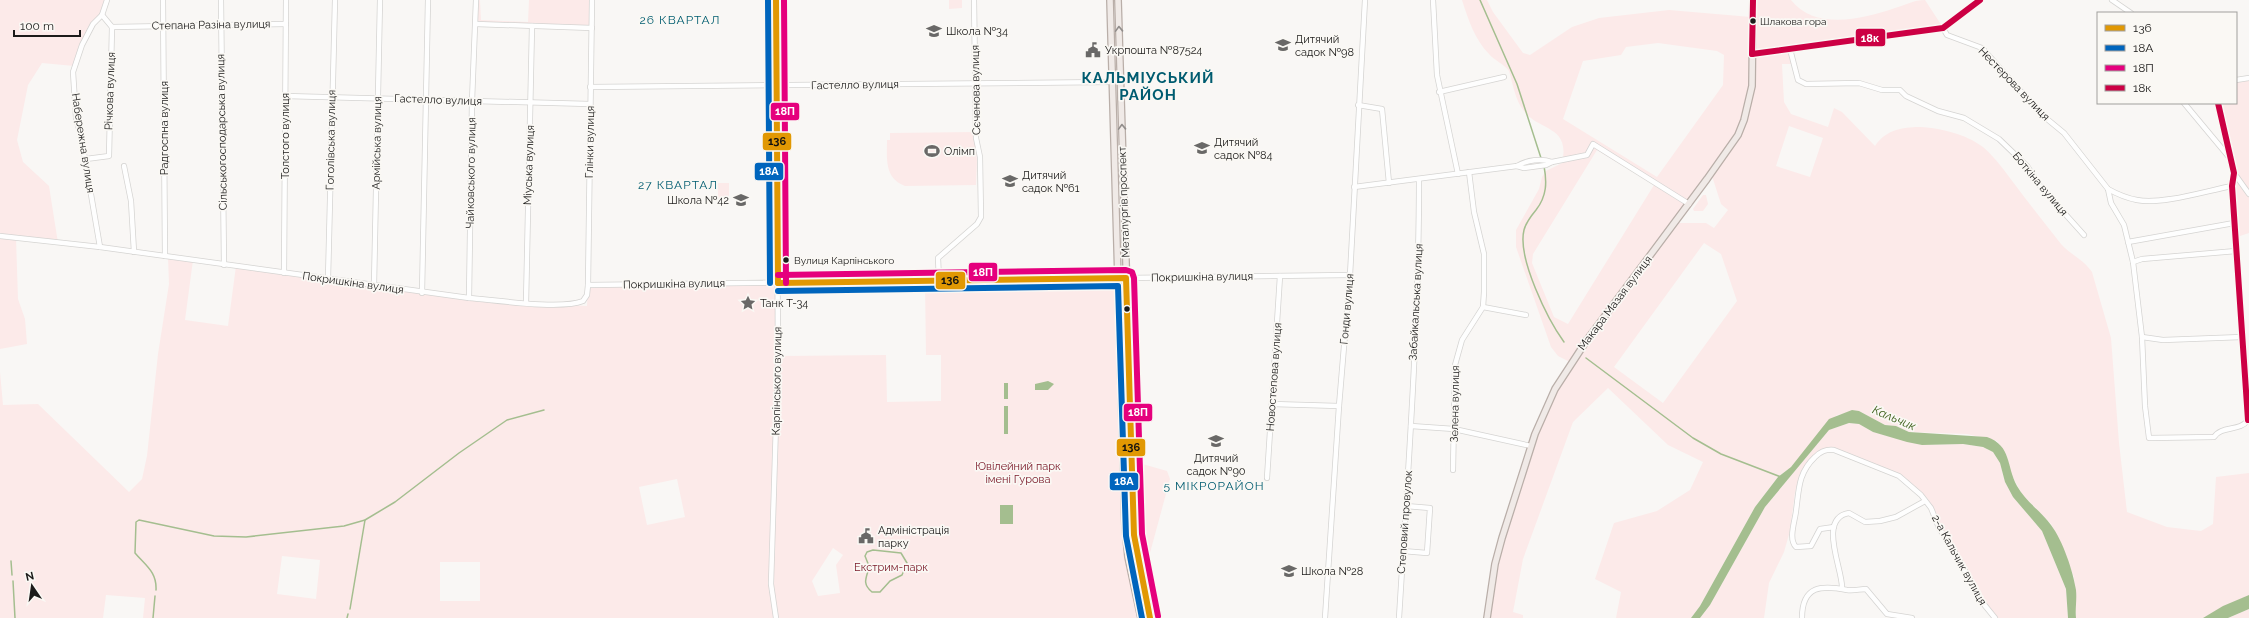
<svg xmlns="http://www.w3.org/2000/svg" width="2249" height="618" font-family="Raleway,sans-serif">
  <rect width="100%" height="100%" fill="#f9f7f5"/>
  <g fill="#fceae9" fill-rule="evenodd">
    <path d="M0,0H107L102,15L93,24L74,66L42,63L28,85L17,140L23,162L49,186L58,243L16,238L18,299L25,319L27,344L0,349Z"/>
    <path d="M477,0H480L481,20L528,22L529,0H591L590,27L478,23Z"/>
    <path d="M949,0H962V8L949,9Z"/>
    <path d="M1462,0H1487L1493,12L1523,53L1530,55L1572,27L1599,18L1669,10L1751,17V75L1748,103L1737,134L1570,362L1558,356L1551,347L1516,247V230L1539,189L1542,177L1546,171L1562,163C1571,125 1538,131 1524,111C1515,100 1513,84 1509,71C1503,63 1495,61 1489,54C1475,40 1468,19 1462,0ZM1658,43L1717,51L1724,55L1723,85L1657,177L1563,119L1583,61L1621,55L1626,47ZM1597,150L1654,185L1568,324L1554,317L1532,263L1533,254Z"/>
    <path d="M1755,0H1791C1815,31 1863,19 1895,8C1906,5 1913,0 1925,0L1942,26L1754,51Z"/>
    <path d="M1789,51L1792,64H1782L1784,102L1791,114L1828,127L1834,108L1842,112L1875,146C1885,131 1899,128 1916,127C1938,127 1966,134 1983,147C1996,158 2006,173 2016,186C2031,206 2046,225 2061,244C2071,255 2084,260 2092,272L2111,338L2119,443L2127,512L2167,527L2201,531L2213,524L2216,477L2249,473V595L2203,618H2076L2074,577L2057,535L2051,524L2022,494L2011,474L2007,456L1997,441L1967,434L1909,432L1896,426L1885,425L1859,411L1837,415L1791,467L1778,477L1755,507L1700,606L1691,618H1616L1621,592L1595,579L1614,523L1657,511L1690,490L1703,462L1668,445L1608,388L1573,422L1523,559L1513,612L1523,615V618H1489L1503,542L1537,435L1557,390L1572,364L1677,223H1706L1714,228L1728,210L1721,204L1712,176L1746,121L1753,86L1754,56ZM1789,126L1823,138L1810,177L1776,166ZM1704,243L1721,254L1737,301L1663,403L1614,367Z"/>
    <path d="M2249,80V233L2237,237L2233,186L2235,173L2220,103H2236V82Z"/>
    <path d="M974,132L977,160L976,185L905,186C884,178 887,158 887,140H890V133Z"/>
    <rect x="718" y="183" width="11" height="21"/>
    <path d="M1703,195H1706L1708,204L1703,211H1694L1693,209Z"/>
    <path d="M168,257L193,260L185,320L228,326L236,266L526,303L587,306L588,285L778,283L771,584L776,618H143L145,598L106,595L103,618H0V372L3,405L38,404L129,492L142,479L147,456L158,354L169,284ZM677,479L685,517L647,525L639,487ZM282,556L320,560L316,599L277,594ZM440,562H480V601H440Z"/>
    <path d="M1115,280L1123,536L1138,618H778L773,585L781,356L886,355L887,402L941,401V355H926L925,283ZM833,548L843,555L836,565L840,593L818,596L812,581Z"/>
    <path d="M1849,423L1859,424L1873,432L1922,445L1963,444L1983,447L1993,452L2000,463L2005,482L2013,497L2042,531L2066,589L2068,618H1991L1988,607L1943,531L1928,499L1922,493L1900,474L1829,448L1809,460L1802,470L1795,492L1790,531L1784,552L1769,583L1764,618H1700L1710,605L1765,507L1829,430Z"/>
    <path d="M1139,463L1167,471L1170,479L1150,553L1143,552L1142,545Z"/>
    <path d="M2249,609V618H2228Z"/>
  </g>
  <g fill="#a4be8f">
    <path d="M1048,381L1054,384L1048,390H1035V384Z"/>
    <rect x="1004" y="383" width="4" height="16"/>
    <rect x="1004" y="406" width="4" height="28"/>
    <path d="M1852,410L1859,411L1885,425L1896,426L1909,432L1987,437C2012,446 2006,466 2017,486C2026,502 2041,511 2051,525C2063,541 2073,571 2076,590C2077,600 2075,609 2076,618H2068L2066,589L2042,531L2013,497L2005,482L2000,463L1993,452L1983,447L1963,444L1922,445L1907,442L1873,432L1859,424L1849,423L1829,430L1765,507L1710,605L1700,618H1691L1700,606L1755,507L1778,477L1791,467L1829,419Z"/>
    <rect x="1000" y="505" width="13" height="19"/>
    <path d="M2249,595V609L2228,618H2203L2223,606Z"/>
  </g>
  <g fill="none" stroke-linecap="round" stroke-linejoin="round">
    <g stroke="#a4be8f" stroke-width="1.5">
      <path d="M1480,0L1517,84L1541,158"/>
      <path d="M1544,166C1547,182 1547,196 1536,210C1531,216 1526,222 1524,230C1517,258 1548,320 1564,342"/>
      <path d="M1586,358L1693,438L1721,454L1781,477"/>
      <path d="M11,561L12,575"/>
      <path d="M869,566L865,556L867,552L873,550L901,553L907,563L902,575L890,581L880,592H872C862,584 866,578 869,568"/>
      <path d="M13,581L15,618"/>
      <path d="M156,590C157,572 146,566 135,553L136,522L139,520L214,536L246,537L344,526L365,520L395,502L459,453L507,420L544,410"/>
      <path d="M350,609L365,520"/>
      <path d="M153,618L155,596"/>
      <path d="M347,618L348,614"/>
    </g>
    <g stroke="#d5d4d2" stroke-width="6">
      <g id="minor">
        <path d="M163,0L165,256"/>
        <path d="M221,0L224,265"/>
        <path d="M776,0L778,359L771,584L776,618"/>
        <path d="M1433,0L1437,75L1458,174"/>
        <path d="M2112,0L2131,13"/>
        <path d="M102,15L112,27"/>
        <path d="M476,24L592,28"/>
        <path d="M112,27L286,24"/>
        <path d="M1943,28L1947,35L1982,48L2041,114L2064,133L2108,189L2111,203L2124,225L2133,262L2142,337L2145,406L2149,438L2214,437C2222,425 2240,432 2248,420L2232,186L2234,173L2218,103"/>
        <path d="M1790,49L1798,80L1806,84L1859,83L1882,90H1900L1906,96L1938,111L1964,118L1999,139L2027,166L2040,186L2084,235"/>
        <path d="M1752,54L1943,28L1980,0"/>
        <path d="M2236,80L2249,78"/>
        <path d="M590,87L1112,82"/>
        <path d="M1439,92L1504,77"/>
        <path d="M285,96L590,104"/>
        <path d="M2184,103L2229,157"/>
        <path d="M1358,105L1382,109L1389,183"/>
        <path d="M86,159L109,156L112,27"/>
        <path d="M124,166L131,201L134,252"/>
        <path d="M1517,166L1524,168L1546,165L1552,162L1587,155L1593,144L1689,204"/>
        <path d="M2234,173L2249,194"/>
        <path d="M1354,187L1517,166C1527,160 1541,158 1552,162"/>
        <path d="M2108,189C2117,194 2126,198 2137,200C2161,205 2206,191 2232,186"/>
        <path d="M0,236L100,247L469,298C495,300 561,310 583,301L587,295L588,285L592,0"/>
        <path d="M2128,242L2234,223"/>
        <path d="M100,247L81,136L76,118L73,72L82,45L93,24L102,15L107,0"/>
        <path d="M2133,262L2142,259L2236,251"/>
        <path d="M284,273L286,0"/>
        <path d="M1126,278L1350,275"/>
        <path d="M328,279L335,0"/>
        <path d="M939,280L938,258L977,224L981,217L980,157L976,138L974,0"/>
        <path d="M374,285L380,0"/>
        <path d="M588,285L1118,278"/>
        <path d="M422,293L428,0"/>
        <path d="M469,298L472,101L476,0"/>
        <path d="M526,303L532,26"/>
        <path d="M1483,307L1526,315"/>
        <path d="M2142,337L2163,340L2242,337"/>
        <path d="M1272,404L1339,406"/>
        <path d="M1411,426L1454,429L1531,446"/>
        <path d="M1453,470L1455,365L1462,340L1483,307L1484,292V254L1474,212L1469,172"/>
        <path d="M1267,478L1280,276"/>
        <path d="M1834,527L1820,529L1811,546L1796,547C1788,539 1795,521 1796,511C1799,490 1798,473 1815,457C1821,451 1826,449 1834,450L1899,476L1921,495L1931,508L1939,528L1956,554L1982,602L1995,618"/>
        <path d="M1403,551L1427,553L1430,508L1406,506"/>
        <path d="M1842,588C1843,570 1817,518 1849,513L1865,522L1880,521L1896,517L1925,501"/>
        <path d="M1325,618L1339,406L1350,275L1365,0"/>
        <path d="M1399,618C1408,472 1419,325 1419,179"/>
        <path d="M1802,618C1802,585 1822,585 1847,590C1854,591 1860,589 1866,589L1887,614L1912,618"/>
      </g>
    </g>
    <g stroke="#b9aea8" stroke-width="8">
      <g id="major">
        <path d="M1110,0L1125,526L1128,557L1141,618"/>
        <path d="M1118,0L1134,525L1137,555L1150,618"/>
        <path d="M1487,618L1495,564L1502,538L1535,434L1555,389L1587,340L1707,179L1738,135L1744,120L1752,86L1753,0"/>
      </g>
    </g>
    <use href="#minor" stroke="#fefefe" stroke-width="4.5"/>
    <use href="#major" stroke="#f0eae7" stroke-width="5.5"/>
    <g stroke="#faf8f4" stroke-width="9">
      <g id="bus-1">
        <path d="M776,0L778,283"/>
        <path d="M778,283L1126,278L1134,535L1150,618"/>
      </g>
    </g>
    <g stroke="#faf8f4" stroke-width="9">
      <g id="bus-2">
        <path d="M768,0L770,283"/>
        <path d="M778,291L1118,286L1126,536L1142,618"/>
      </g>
    </g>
    <g stroke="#faf8f4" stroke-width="9">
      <g id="bus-3">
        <path d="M784,0L786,283"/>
        <path d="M778,275L1126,270L1132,272L1134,278L1142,534L1158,616"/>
      </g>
    </g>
    <g stroke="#faf8f4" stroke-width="9">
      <g id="bus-4">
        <path d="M1752,54L1943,28L1980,0"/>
        <path d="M1752,54L1753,0"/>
        <path d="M2218,103L2234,173L2232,186L2248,420"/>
      </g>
    </g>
    <use href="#bus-1" stroke="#e19803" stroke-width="6"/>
    <use href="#bus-2" stroke="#0065bd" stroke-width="6"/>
    <use href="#bus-3" stroke="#e5007d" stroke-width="6"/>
    <use href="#bus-4" stroke="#c04" stroke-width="6"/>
  </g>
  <defs><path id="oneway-chevron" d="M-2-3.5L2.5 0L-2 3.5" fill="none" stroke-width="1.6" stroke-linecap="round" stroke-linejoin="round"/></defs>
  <g stroke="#918d8b">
    <use href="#oneway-chevron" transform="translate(1119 29) rotate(-92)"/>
    <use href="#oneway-chevron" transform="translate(1122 127) rotate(-92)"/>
  </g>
  <defs>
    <g id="school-bare" transform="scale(1.2)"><path d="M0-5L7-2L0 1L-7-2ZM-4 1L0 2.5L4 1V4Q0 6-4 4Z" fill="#696867" stroke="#faf8f4" stroke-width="2.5" paint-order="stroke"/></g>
    <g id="civic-bare" transform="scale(1.2)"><path d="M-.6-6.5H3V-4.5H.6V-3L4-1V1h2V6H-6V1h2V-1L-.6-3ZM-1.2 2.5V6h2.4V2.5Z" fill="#696867" stroke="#faf8f4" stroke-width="2.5" paint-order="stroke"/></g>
    <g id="stadium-bare" transform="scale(1.2)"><path d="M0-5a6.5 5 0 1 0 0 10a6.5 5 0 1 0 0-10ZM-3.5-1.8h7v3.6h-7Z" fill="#696867" stroke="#faf8f4" stroke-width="2.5" paint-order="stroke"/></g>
    <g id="sight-bare" transform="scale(1.2)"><path d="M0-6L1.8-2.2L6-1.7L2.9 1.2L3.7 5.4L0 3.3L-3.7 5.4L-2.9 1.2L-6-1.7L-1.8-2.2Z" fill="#696867" stroke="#faf8f4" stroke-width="2.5" paint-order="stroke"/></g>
  </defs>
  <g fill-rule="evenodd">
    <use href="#school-bare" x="934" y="31"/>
    <use href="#school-bare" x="1283" y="45"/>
    <use href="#civic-bare" x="1093" y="50"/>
    <use href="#school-bare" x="1202" y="148"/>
    <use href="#stadium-bare" x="932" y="151"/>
    <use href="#school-bare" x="1010" y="181"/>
    <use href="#school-bare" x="741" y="200"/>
    <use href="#sight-bare" x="748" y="303"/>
    <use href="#school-bare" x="1216" y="441"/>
    <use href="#civic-bare" x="866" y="536"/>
    <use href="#school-bare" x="1289" y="571"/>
  </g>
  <g fill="#1c1b1a" stroke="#faf8f4" stroke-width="1.5">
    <circle cx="1753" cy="21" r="3.5"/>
    <circle cx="786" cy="260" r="3.5"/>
    <circle cx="1127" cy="309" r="3.5"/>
  </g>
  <g text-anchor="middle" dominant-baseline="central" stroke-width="3.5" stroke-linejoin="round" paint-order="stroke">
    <g font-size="10" fill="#1c1b1a" stroke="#faf8f4" text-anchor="start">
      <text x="1760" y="21">Шлакова гора</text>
      <text x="794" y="260">Вулиця Карпінського</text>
    </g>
    <g font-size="11" fill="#1c1b1a" stroke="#faf8f4">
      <text transform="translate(211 25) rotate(-1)">Степана Разіна вулиця</text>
      <text transform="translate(2014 84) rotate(46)">Нестерова вулиця</text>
      <text transform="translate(855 85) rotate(-1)">Гастелло вулиця</text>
      <text transform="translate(976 90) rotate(-91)">Сєченова вулиця</text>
      <text transform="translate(110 91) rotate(-88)">Річкова вулиця</text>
      <text transform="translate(438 100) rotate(2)">Гастелло вулиця</text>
      <text transform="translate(164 128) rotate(-90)">Радгоспна вулиця</text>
      <text transform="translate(222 132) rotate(-91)">Сільськогосподарська вулиця</text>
      <text transform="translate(285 136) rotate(-90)">Толстого вулиця</text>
      <text transform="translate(331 140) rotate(-89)">Гоголівська вулиця</text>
      <text transform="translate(590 142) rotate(-89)">Глінки вулиця</text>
      <text transform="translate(83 143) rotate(81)">Набережна вулиця</text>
      <text transform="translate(377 143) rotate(-89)">Армійська вулиця</text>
      <text transform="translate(529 165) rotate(-88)">Міуська вулиця</text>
      <text transform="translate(471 173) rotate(-89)">Чайковського вулиця</text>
      <text transform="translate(2040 184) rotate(50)">Боткіна вулиця</text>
      <text transform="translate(1124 202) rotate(-92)">Металургів проспект</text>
      <text transform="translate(1202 277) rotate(-1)">Покришкіна вулиця</text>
      <text transform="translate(353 283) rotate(8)">Покришкіна вулиця</text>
      <text transform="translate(674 284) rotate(-1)">Покришкіна вулиця</text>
      <text transform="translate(1416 302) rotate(-87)">Забайкальська вулиця</text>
      <text transform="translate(1615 303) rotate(-53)">Макара Мазая вулиця</text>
      <text transform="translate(1347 309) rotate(-85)">Гонди вулиця</text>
      <text transform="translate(1274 377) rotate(-86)">Новостепова вулиця</text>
      <text transform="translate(777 381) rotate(-89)">Карпінського вулиця</text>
      <text transform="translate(1455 404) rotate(-89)">Зелена вулиця</text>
      <text transform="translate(1405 522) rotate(-86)">Степовий провулок</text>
      <text transform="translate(1959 560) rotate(61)">2-а Кальчик вулиця</text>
    </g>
    <g font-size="11" fill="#1c1b1a" stroke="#faf8f4" text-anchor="start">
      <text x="946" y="31">Школа №34</text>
      <text x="1295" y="39">Дитячий<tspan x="1295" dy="13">садок №98</tspan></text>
      <text x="1105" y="50">Укрпошта №87524</text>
      <text x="1214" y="142">Дитячий<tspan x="1214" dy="13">садок №84</tspan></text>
      <text x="944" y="151">Олімп</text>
      <text x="1022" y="175">Дитячий<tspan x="1022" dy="13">садок №61</tspan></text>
      <text x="729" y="200" text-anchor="end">Школа №42</text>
      <text x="760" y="303">Танк Т-34</text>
      <text x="1216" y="458" text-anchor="middle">Дитячий<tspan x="1216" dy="13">садок №90</tspan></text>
      <text x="878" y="530">Адміністрація<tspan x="878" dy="13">парку</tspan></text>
      <text x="1301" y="571">Школа №28</text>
    </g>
    <g font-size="11" fill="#791626" stroke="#faf8f4">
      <text x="1018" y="466">Ювілейний парк<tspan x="1018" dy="13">імені Гурова</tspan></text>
      <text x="891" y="567">Екстрим-парк</text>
    </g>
    <g font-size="12" letter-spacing="1" fill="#005c70" stroke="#faf8f4">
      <text x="680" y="20">26 КВАРТАЛ</text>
      <text x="678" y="185">27 КВАРТАЛ</text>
      <text x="1214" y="486">5 МІКРОРАЙОН</text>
    </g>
    <g font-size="12" font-style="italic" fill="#395d17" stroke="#faf8f4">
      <text transform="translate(1894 418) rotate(23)">Кальчик</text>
    </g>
    <g font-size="15" font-weight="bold" letter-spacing="1" fill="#005c70" stroke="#faf8f4">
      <text x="1148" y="78">КАЛЬМІУСЬКИЙ<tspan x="1148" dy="17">РАЙОН</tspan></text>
    </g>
  </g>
  <g stroke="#faf8f4" stroke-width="1.5">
    <rect x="1855" y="28" width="31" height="19" rx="4" fill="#c04"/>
    <rect x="770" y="102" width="30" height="19" rx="4" fill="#e5007d"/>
    <rect x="762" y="132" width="30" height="19" rx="4" fill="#e19803"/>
    <rect x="754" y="162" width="30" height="19" rx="4" fill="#0065bd"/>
    <rect x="968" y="262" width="30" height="20" rx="4" fill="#e5007d"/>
    <rect x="935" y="271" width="31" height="19" rx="4" fill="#e19803"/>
    <rect x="1123" y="403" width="30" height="19" rx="4" fill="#e5007d"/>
    <rect x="1116" y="438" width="30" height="19" rx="4" fill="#e19803"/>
    <rect x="1109" y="472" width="30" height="19" rx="4" fill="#0065bd"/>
  </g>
  <g font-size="11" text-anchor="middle" font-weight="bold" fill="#fff">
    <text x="1870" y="42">18к</text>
    <text x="785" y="115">18П</text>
    <text x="769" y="175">18А</text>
    <text x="983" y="276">18П</text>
    <text x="1138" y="416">18П</text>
    <text x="1124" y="485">18А</text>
  </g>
  <g font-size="11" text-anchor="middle" font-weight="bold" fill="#111">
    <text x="777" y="145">136</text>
    <text x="950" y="284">136</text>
    <text x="1131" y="451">136</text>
  </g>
  <rect x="2097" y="12" width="140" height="92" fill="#faf8f4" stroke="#a1a09d"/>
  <rect x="2105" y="25" width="20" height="6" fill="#e19803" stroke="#a1a09d"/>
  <text x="2133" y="32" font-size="12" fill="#1c1b1a">136</text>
  <rect x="2105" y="45" width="20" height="6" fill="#0065bd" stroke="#a1a09d"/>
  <text x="2133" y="52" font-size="12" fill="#1c1b1a">18А</text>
  <rect x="2105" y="65" width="20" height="6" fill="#e5007d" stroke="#a1a09d"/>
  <text x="2133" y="72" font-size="12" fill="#1c1b1a">18П</text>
  <rect x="2105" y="85" width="20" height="6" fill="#cc0044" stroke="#a1a09d"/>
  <text x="2133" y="92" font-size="12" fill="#1c1b1a">18к</text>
  <g transform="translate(32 586) rotate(347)" stroke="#faf8f4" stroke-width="3" paint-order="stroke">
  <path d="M0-3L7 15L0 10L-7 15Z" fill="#1c1b1a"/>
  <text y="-6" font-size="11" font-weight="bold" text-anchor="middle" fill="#1c1b1a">N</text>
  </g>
  <path d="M14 30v6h66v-6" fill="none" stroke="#1c1b1a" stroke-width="2"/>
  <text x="20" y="30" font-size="12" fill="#1c1b1a" stroke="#faf8f4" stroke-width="3" paint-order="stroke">100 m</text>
</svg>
